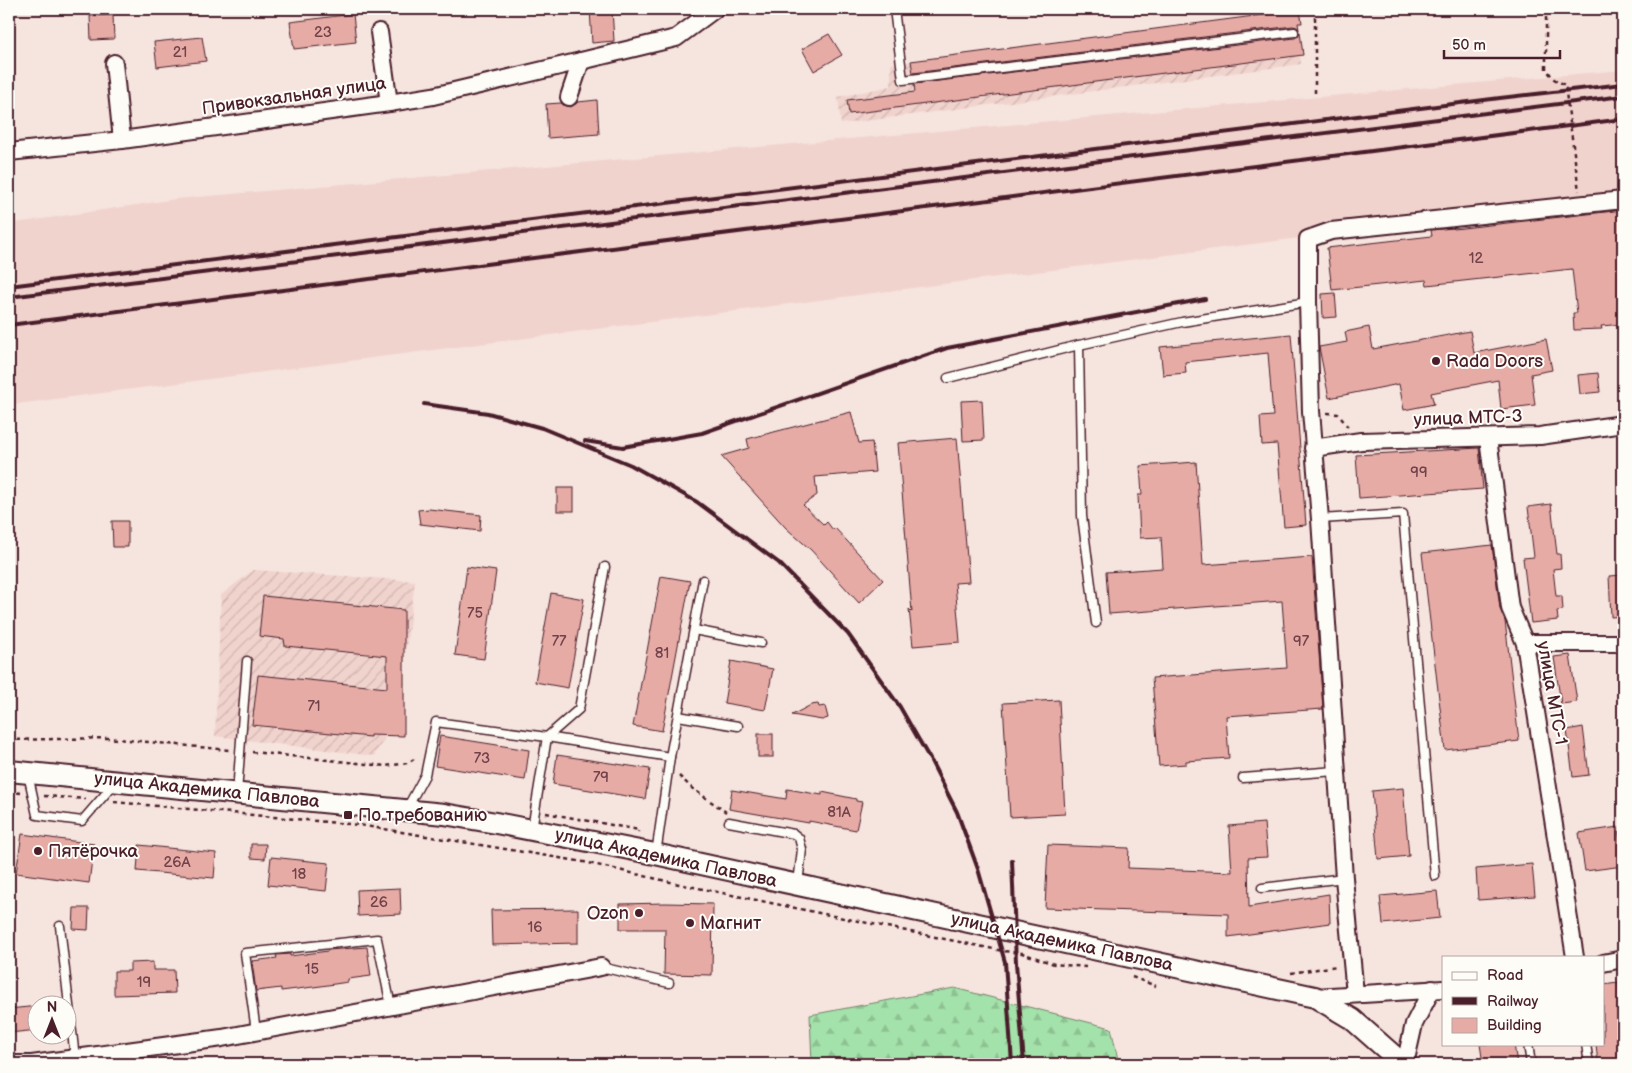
<svg xmlns="http://www.w3.org/2000/svg" width="1632" height="1073" font-family="'Balsamiq Sans',sans-serif">
  <defs>
    <pattern id="industrial-furrows" width="10" height="10" patternUnits="userSpaceOnUse" patternTransform="scale(1.25)"><rect width="10" height="10" fill="#f1d3cd"/><path d="M-1 1l2-2M0 10L10 0M9 11l2-2" fill="none" stroke="#d0b5b0"/></pattern>
    <pattern id="forest-firs" width="22" height="20" patternUnits="userSpaceOnUse" patternTransform="scale(1.25)"><rect width="22" height="20" fill="#a3e2aa"/><path d="M5 1l3.5 6h-7zM16 11l3.5 6h-7z" fill="#8ec192"/></pattern>
  </defs>
  <rect width="100%" height="100%" fill="#f6e4de"/>
  <filter id="ink" filterUnits="userSpaceOnUse"><feTurbulence type="fractalNoise" baseFrequency=".02" numOctaves="2"/><feDisplacementMap in="SourceGraphic" scale="10" xChannelSelector="R" yChannelSelector="G"/><feConvolveMatrix kernelMatrix="1 2 1 2 8 2 1 2 1" color-interpolation-filters="sRGB"/></filter>
  <g filter="url(#ink)">
    <path fill="#f1d3cd" d="M1623,70V196L9,405V224L176,199Z"/>
    <g fill="url(#industrial-furrows)">
      <path d="M1295,12L1301,64L841,124L838,97L891,86V64Z"/>
      <path d="M253,570L415,581L405,656L404,736H386L374,756L215,736L221,595Z"/>
    </g>
    <path fill="url(#forest-firs)" stroke="#76806a" d="M954,988L1111,1028L1119,1064H812L810,1015Z"/>
    <g fill="#e6aba5" stroke="#4a1f2b">
      <path d="M590,9H612L614,41L592,43Z"/>
      <path d="M1300,10L1302,23H1298L1299,30L1297,27L1293,26L913,73L911,61Z"/>
      <path d="M353,14L356,42L294,49L290,22Z"/>
      <path d="M113,15L114,39L91,40L90,16Z"/>
      <path d="M1300,32L1303,55L849,114L847,100L915,92L914,84L1295,38L1298,36Z"/>
      <path d="M829,34L842,55L814,71L802,49Z"/>
      <path d="M202,37L206,61L157,67L154,42Z"/>
      <path d="M597,100L599,134L548,138L546,104L561,103L565,106L571,107L578,102Z"/>
      <path d="M1623,210V324L1601,326L1602,329L1574,330L1573,313H1577L1572,269L1427,285L1426,280L1332,290L1327,248L1432,236L1431,230L1453,228L1454,229Z"/>
      <path d="M1335,293L1337,317L1323,318L1322,294Z"/>
      <path d="M1369,327L1373,349L1470,331L1474,353L1546,339L1552,370L1531,374L1535,405L1501,409L1498,380L1431,393L1434,404L1404,410L1399,384L1329,398L1319,347L1347,342L1345,332Z"/>
      <path d="M1291,334L1306,525L1284,527L1277,444L1262,445L1260,417L1273,416L1268,353L1185,362L1186,373L1163,375L1160,347Z"/>
      <path d="M1598,373L1600,392L1580,394L1578,375Z"/>
      <path d="M982,400L984,440L963,441L961,401Z"/>
      <path d="M851,412L859,443L872,442L875,472L815,477L817,495L803,505L824,525L827,522L833,530L835,528L883,580L859,603L811,550L786,528L721,456L749,448L747,439Z"/>
      <path d="M957,438L969,582L955,583L960,642L913,646L909,609L912,612L898,443Z"/>
      <path d="M1479,448L1483,489L1359,498L1356,455Z"/>
      <path d="M1196,462L1203,565L1312,557L1323,709L1226,716L1229,758L1186,761V764L1159,766L1152,678L1287,668L1282,601L1109,614L1106,572L1163,568L1161,537L1140,538L1138,495H1142L1140,466Z"/>
      <rect x="557" y="488" width="17" height="23"/>
      <path d="M1551,504L1557,554H1560L1561,568L1553,569L1556,596H1562L1563,610L1557,611L1558,620L1531,623L1523,558L1534,557L1528,507Z"/>
      <path d="M429,509L481,515L480,531L420,524L418,510Z"/>
      <path d="M112,521H128V547H113Z"/>
      <path d="M1492,545L1500,609L1505,621L1519,741L1445,750L1422,553Z"/>
      <path d="M467,567L496,571L484,659L455,655Z"/>
      <path d="M1623,575V616L1611,617L1609,576Z"/>
      <path d="M661,576L690,581L662,731L633,726Z"/>
      <path d="M551,593L584,599L568,688L535,682Z"/>
      <path d="M263,596L404,610V736L370,735V737L252,725L258,675L387,688V656L285,646L284,639L259,636Z"/>
      <path d="M1570,655L1577,702L1561,704L1554,657Z"/>
      <path d="M731,661L773,669L765,710L724,703Z"/>
      <path d="M1059,700L1065,814L1010,817L1003,703Z"/>
      <path d="M818,704L819,707L825,706L828,718L822,720L792,715L811,705Z"/>
      <path d="M1583,727L1589,775L1573,777L1567,730Z"/>
      <rect x="758" y="734" width="15" height="23"/>
      <path d="M440,736L529,750L525,780L435,766Z"/>
      <path d="M557,755L650,769L645,799L553,784Z"/>
      <path d="M1403,788L1409,856L1378,859L1372,791Z"/>
      <path d="M787,789L822,795V792L856,799V801L862,802L856,830L809,821V823L729,809L732,790L786,799Z"/>
      <path d="M1264,823L1267,857L1248,858L1249,907L1329,894L1330,923L1228,937V914L1045,908L1048,845L1129,848L1128,868L1232,872L1229,826Z"/>
      <path d="M1618,827L1623,866L1585,871L1579,833Z"/>
      <path d="M22,834L94,844L89,883L16,873Z"/>
      <path d="M251,844H266L265,859L251,858Z"/>
      <path d="M139,845L216,853L214,878L137,871Z"/>
      <path d="M271,857L329,863L326,891L268,885Z"/>
      <path d="M1532,864L1535,896L1478,900L1476,869Z"/>
      <path d="M400,888L401,914L358,916L357,890Z"/>
      <path d="M1437,891L1440,918L1383,924L1380,896Z"/>
      <path d="M665,903L713,904L712,975L664,974L665,929H620V904Z"/>
      <path d="M74,908H89L88,930L73,929Z"/>
      <path d="M578,909V943L492,945L491,910Z"/>
      <path d="M367,947L371,976L348,979V982L321,986L281,991V988L256,991L252,961L277,958L276,955L290,954V956L328,951V950Z"/>
      <path d="M153,962V970H174L175,993L114,995V971H130V963Z"/>
      <path d="M1618,983L1623,1021V1064H1598L1596,1044H1603V985Z"/>
      <path d="M38,1006V1030L9,1033V1009Z"/>
      <path d="M1480,1044H1514L1517,1064H1483Z"/>
    </g>
    <g fill="none" stroke-linecap="round" stroke-linejoin="round">
      <g stroke="#4a1f2b" stroke-width="11">
        <g id="service">
          <path d="M894,9L903,80L1294,32"/>
          <path d="M1079,345L1082,516L1096,623"/>
          <path d="M948,378L1079,345L1182,322L1308,302"/>
          <path d="M1320,519L1403,514L1435,876"/>
          <path d="M694,630L761,643"/>
          <path d="M678,716L738,726"/>
          <path d="M28,774L37,815L82,821L114,784"/>
          <path d="M1243,778L1336,771"/>
          <path d="M237,793L247,661"/>
          <path d="M406,810L425,775L436,722L547,737L670,757"/>
          <path d="M729,822L794,834L799,838L802,849L798,884"/>
          <path d="M532,829L547,737L579,709L605,567"/>
          <path d="M656,854L670,757L703,580"/>
          <path d="M1262,888L1344,878"/>
          <path d="M60,926L75,1058"/>
          <path d="M601,967L669,983"/>
          <path d="M256,1031L245,953L377,939L391,1006"/>
          <path d="M1528,1044L1531,1064"/>
          <path d="M1586,1044L1589,1064"/>
        </g>
      </g>
      <g stroke="#4a1f2b" stroke-width="20">
        <g id="minor">
          <path d="M379,32L389,103"/>
          <path d="M114,63L122,140"/>
          <path d="M569,97L581,61L676,38L715,9"/>
          <path d="M9,152L122,140L389,103L433,96L581,61"/>
          <path d="M1488,438L1510,608L1525,643L1575,957"/>
          <path d="M1313,448L1361,441L1540,436L1623,424"/>
          <path d="M1525,643H1623"/>
          <path d="M1603,963L1623,959"/>
          <path d="M1355,994L1344,878L1320,519L1311,411L1308,302V239L1331,231L1623,200"/>
          <path d="M1315,997L1443,989"/>
          <path d="M9,1064H32L222,1038L601,967"/>
          <path d="M1405,1064L1414,1024L1432,989"/>
        </g>
      </g>
      <g stroke="#4a1f2b" stroke-width="24">
        <path id="tertiary" d="M9,771L444,814L496,823L655,854L1315,997L1352,1019L1403,1064"/>
      </g>
      <g stroke="#4a1f2b" stroke-width="2.5" stroke-dasharray="4 4" stroke-linecap="butt">
        <path d="M1315,9V97"/>
        <path d="M1546,9V69L1554,79L1565,85L1579,191"/>
        <path d="M1327,413L1338,414L1348,427"/>
        <path d="M9,740L108,738L229,750"/>
        <path d="M252,752L386,766L408,763L417,757"/>
        <path d="M679,776L693,789L726,812"/>
        <path d="M9,792L22,793"/>
        <path d="M44,796L86,799"/>
        <path d="M114,802L359,825L584,862L679,884L1003,951L1022,953L1054,964L1086,967"/>
        <path d="M546,813L639,830L638,832"/>
        <path d="M1291,973L1337,966"/>
        <path d="M1132,977L1156,986"/>
      </g>
      <use href="#service" stroke="#fdfcf7" stroke-width="8"/>
      <use href="#minor" stroke="#fdfcf7" stroke-width="16"/>
      <use href="#tertiary" stroke="#fdfcf7" stroke-width="20"/>
      <g stroke="#4a1f2b" stroke-width="4">
        <path d="M9,286L1500,98L1623,84"/>
        <path d="M9,297L1623,96"/>
        <path d="M9,325L1623,119"/>
        <path d="M424,404L488,413L542,428L631,465L697,502L779,563L848,634L900,707L931,761L957,812L978,869L1005,962L1012,1064"/>
        <path d="M585,441L623,447L702,433L947,348L1205,299"/>
        <path d="M1012,860L1016,963L1024,1064"/>
      </g>
    </g>
  </g>
  <g fill="#4a1f2b" stroke="#fdfcf7" stroke-width="2">
    <circle cx="1436" cy="361" r="5"/>
    <rect x="343" y="810" width="10" height="10" rx="2.5"/>
    <circle cx="38" cy="851" r="5"/>
    <circle cx="639" cy="913" r="5"/>
    <circle cx="690" cy="923" r="5"/>
  </g>
  <g text-anchor="middle" dominant-baseline="central" stroke-width="4" stroke-linejoin="round" paint-order="stroke">
    <g font-size="15" fill="#71424a">
      <text x="323" y="32">23</text>
      <text x="180" y="52">21</text>
      <text x="1476" y="258">12</text>
      <text x="1419" y="472">99</text>
      <text x="475" y="613">75</text>
      <text x="559" y="641">77</text>
      <text x="1301" y="641">97</text>
      <text x="662" y="653">81</text>
      <text x="314" y="706">71</text>
      <text x="482" y="758">73</text>
      <text x="601" y="777">79</text>
      <text x="839" y="812">81А</text>
      <text x="177" y="862">26А</text>
      <text x="299" y="874">18</text>
      <text x="379" y="902">26</text>
      <text x="535" y="927">16</text>
      <text x="312" y="969">15</text>
      <text x="144" y="982">19</text>
    </g>
    <g font-size="18" fill="#4a1f2b" stroke="#fdfcf7">
      <text transform="translate(294 96) rotate(-8)">Привокзальная улица</text>
      <text transform="translate(1468 418) rotate(-2)">улица МТС-3</text>
      <text transform="translate(1552 693) rotate(80)">улица МТС-1</text>
      <text transform="translate(207 790) rotate(6)">улица Академика Павлова</text>
      <text transform="translate(666 858) rotate(12)">улица Академика Павлова</text>
      <text transform="translate(1062 942) rotate(12)">улица Академика Павлова</text>
    </g>
    <g font-size="18" fill="#4a1f2b" stroke="#fdfcf7" text-anchor="start">
      <text x="1446" y="361">Rada Doors</text>
      <text x="358" y="815">По требованию</text>
      <text x="48" y="851">Пятёрочка</text>
      <text x="629" y="913" text-anchor="end">Ozon</text>
      <text x="700" y="923">Магнит</text>
    </g>
  </g>
  <rect width="1632" height="1073" fill="none" stroke="#fdfcf7" stroke-width="30"/>
  <rect x="15" y="15" width="1602" height="1043" fill="none" stroke="#4a1f2b" stroke-width="2" filter="url(#ink)"/>
  <rect x="1442" y="956" width="162" height="90" fill="#fdfcf7" stroke="#b5a4a5"/>
  <rect x="1452" y="972" width="25" height="8" fill="#fdfcf7" stroke="#b5a4a5"/>
  <text x="1487" y="980" font-size="15" fill="#4a1f2b">Road</text>
  <rect x="1452" y="997" width="25" height="8" fill="#4a1f2b" stroke="#b5a4a5"/>
  <text x="1487" y="1006" font-size="15" fill="#4a1f2b">Railway</text>
  <rect x="1452" y="1018" width="25" height="15" fill="#e6aba5" stroke="#b5a4a5"/>
  <text x="1487" y="1030" font-size="15" fill="#4a1f2b">Building</text>
  <g transform="translate(52 1020)"><circle r="24" fill="#fdfcf7" stroke="#b5a4a5"/>
  <path d="M0-4L9 19L0 12L-9 19Z" fill="#4a1f2b"/>
  <text y="-8" font-size="14" font-weight="bold" text-anchor="middle" fill="#4a1f2b">N</text>
  </g>
  <path d="M1444 50v8h116v-8" fill="none" stroke="#4a1f2b" stroke-width="2.5"/>
  <text x="1452" y="50" font-size="15" fill="#4a1f2b" stroke="#fdfcf7" stroke-width="4" paint-order="stroke">50 m</text>
</svg>
